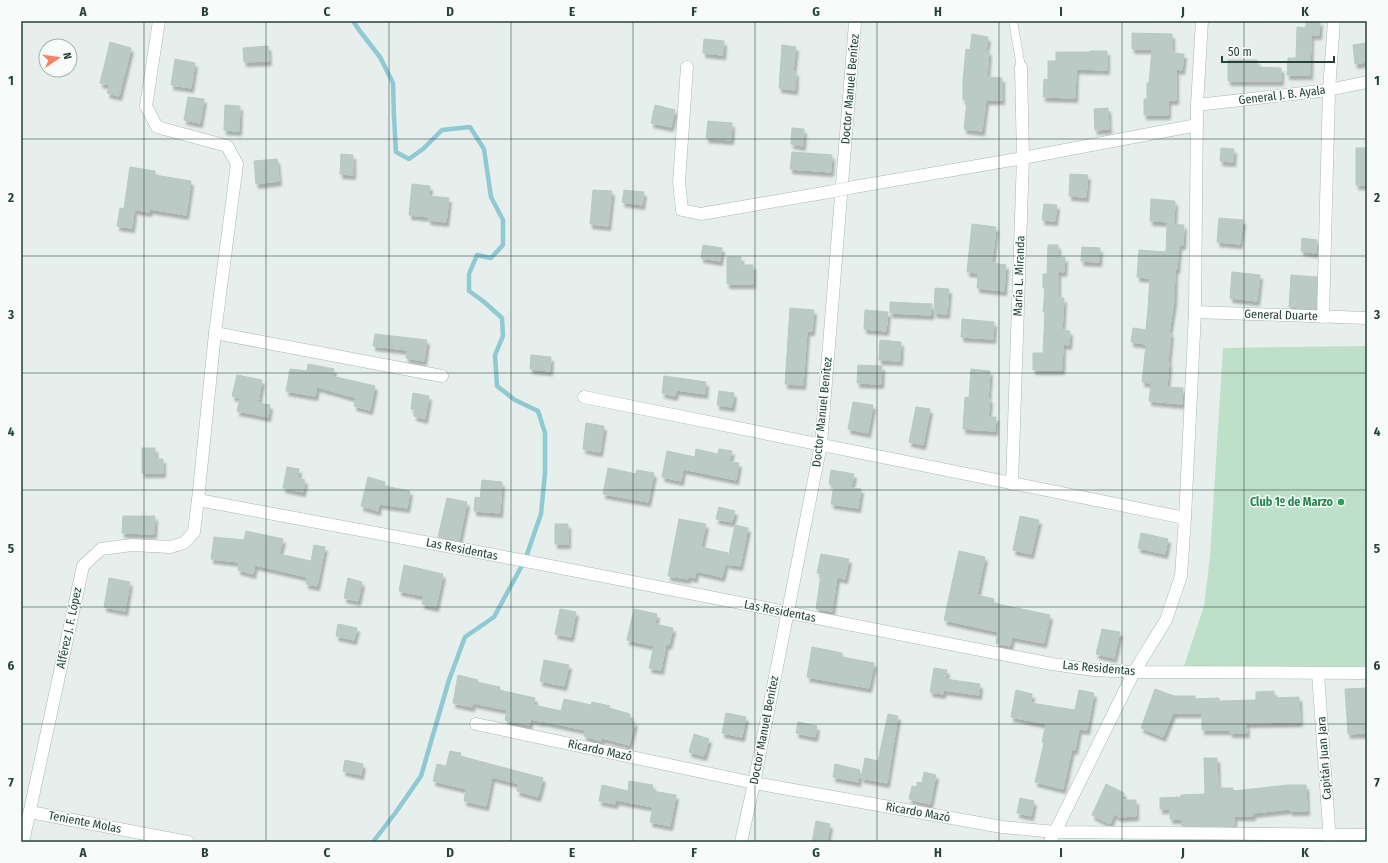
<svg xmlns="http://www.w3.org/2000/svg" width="1388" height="863" font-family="'Fira Sans Condensed',sans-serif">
  <defs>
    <filter id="shadow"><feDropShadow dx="2.5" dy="4.5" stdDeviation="1" flood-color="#0004"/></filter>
  </defs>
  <rect width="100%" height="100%" fill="#e6efeb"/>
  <path fill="#bfe0c8" d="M1367,346V666L1183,669L1204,606L1210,556L1223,348Z"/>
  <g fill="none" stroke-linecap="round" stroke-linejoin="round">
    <path stroke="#8ec9d4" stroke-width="4.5" d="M353,21L359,30L380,57L393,83L394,117L396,152L409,159L423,149L442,130L470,127L484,149L491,197L503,220V245L491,258L477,255L469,274V291L483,301L502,318L503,336L495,355L497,386L515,400L538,411L545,433V473L541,514L525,560L494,617L465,637L449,680L421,776L396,812L373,842"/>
  </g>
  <g fill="#bbcac4" stroke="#b8c9c2" filter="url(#shadow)">
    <path d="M1306,21H1320L1319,35H1311L1310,75H1287L1288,58H1296L1297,27L1306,28Z"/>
    <path d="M1132,33L1172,34V53L1184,54L1182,70L1176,69V100H1168V115H1144V99H1147V83H1149L1152,49H1132Z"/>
    <path d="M972,34L988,37L986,51H989L987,77L1002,78V100H986L982,131L964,129L967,100H963V80L966,49L970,50Z"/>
    <path d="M704,39L724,41L723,55L703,53Z"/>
    <path d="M110,42L131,48L119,96L107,93L110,85L100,83Z"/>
    <path d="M1366,43L1367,62L1355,64L1353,45Z"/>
    <path d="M782,45L796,47L793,71L796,72L795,90L779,88Z"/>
    <path d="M268,46L269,61L244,62L243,48Z"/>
    <path d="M1090,51H1107V70L1076,69L1075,98L1043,97L1044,79L1048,80V61H1056V52H1090Z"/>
    <path d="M175,59L195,63L191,88L171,85Z"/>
    <path d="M1228,60H1257V67L1281,68V81H1228Z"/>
    <path d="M188,97L204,99L200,123L184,120Z"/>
    <path d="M225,105L240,106L239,131L224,130Z"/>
    <path d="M655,105L675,110L671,127L651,123Z"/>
    <path d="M1108,108L1109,129L1095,130L1094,109Z"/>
    <path d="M708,121L732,123L731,140L706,138Z"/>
    <path d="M792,128L804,129L803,146L791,144Z"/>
    <path d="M1221,148L1234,149L1233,162L1220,161Z"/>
    <rect x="1356" y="148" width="11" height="37"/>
    <path d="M792,152L832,155L831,172L790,169Z"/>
    <path d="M341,154L353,155V175L340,174Z"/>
    <path d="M277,159L279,181L256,184L254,161Z"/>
    <path d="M130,167L155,171V175L191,181L186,215L150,209L149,212L124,208Z"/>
    <path d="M1070,174L1088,175L1086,197L1069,196Z"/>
    <path d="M412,184L430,186L429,196L449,198L446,222L428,220L429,217L409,215Z"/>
    <path d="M593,190L612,191L608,226L590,224Z"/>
    <path d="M624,190L644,192L642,205L622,202Z"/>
    <path d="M1151,199L1175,201L1174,222L1150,221Z"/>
    <path d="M1044,204L1057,205L1055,221L1042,220Z"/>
    <path d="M120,208L134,211L132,228L117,226Z"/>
    <path d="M1219,218L1243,220L1240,244L1217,242Z"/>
    <path d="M972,224L996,227L992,263L1006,265L1004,291L977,288L978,273L967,272Z"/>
    <path d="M1167,224L1184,225L1183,245H1179L1177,269H1175L1174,301L1169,333H1171L1168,362H1169L1167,387L1183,388L1182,404L1149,401L1151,383L1142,382L1146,344L1131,342L1133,328L1146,330L1148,308L1150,278L1137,277L1139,250L1166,252Z"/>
    <path d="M1302,238L1317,240L1316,253L1301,251Z"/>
    <path d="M703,245L722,248L720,261L701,258Z"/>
    <path d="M1048,245H1058V257H1065L1064,272L1058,271V298H1064L1062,330L1070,331L1069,345L1063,344L1062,370H1033V353H1043L1045,312H1043L1045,288H1043V274H1047Z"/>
    <path d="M1082,247L1100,248L1099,262L1081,261Z"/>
    <path d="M727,257H741V265H753V284H727Z"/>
    <path d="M1232,272L1260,275L1257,301L1230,298Z"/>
    <path d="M1291,275L1317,277L1316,309L1289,307Z"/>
    <path d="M935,288L949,289L947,314L934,313Z"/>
    <path d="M890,302L932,304L931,315L890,313Z"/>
    <path d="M790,308L814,310L812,331H807L803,385L785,384Z"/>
    <path d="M865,310L888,312L886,331L864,329Z"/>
    <path d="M962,319L994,322L993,339L961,337Z"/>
    <path d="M375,334L427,340L424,361L406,358L407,350L373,346Z"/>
    <path d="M880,340L901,342L900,361L879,360Z"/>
    <path d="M531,355L551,357L550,371L530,369Z"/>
    <path d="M308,364L334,369L332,376L375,386L370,410L354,406L356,398L317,387L315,396L286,391L290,369L307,371Z"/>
    <path d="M858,365L882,366L881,384L857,383Z"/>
    <path d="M971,369L990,371L988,399H990L988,417H996L995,431L963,429L965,397L969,398Z"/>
    <path d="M237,375L262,380L258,403L270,405L268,417L237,411L240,398L232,396Z"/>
    <path d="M664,376L706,382L705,394L676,390L675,396L662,393Z"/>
    <path d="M719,391L734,393L732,407L717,405Z"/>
    <path d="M413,393L429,396L425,419L414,416L415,410L411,409Z"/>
    <path d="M853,402L873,405L868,433L848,429Z"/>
    <path d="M916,407L930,409L923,445L909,442Z"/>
    <path d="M586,423L604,426L600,452L583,449Z"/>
    <path d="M142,448H155V459H163V473H142Z"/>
    <path d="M696,449L718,454L719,449L732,451L729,462L739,463L736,480L683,469L681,481L662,477L667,451L695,457Z"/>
    <path d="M287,467L299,469L298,478L305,480L303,492L283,488Z"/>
    <path d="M608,468L636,474L637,470L654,473L648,502L603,494Z"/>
    <path d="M831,470L854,474L851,488L861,489L858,508L831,504L834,485L829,484Z"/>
    <path d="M368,477L385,482L384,486L410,491L407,508L379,504L378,511L361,506Z"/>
    <path d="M482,480L502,482L500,513L474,511L475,497L480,498Z"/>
    <path d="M447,498L467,502L459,541L438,537Z"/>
    <path d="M719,507L735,511L732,522L716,519Z"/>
    <path d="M123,516H155L154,534L122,533Z"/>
    <path d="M1020,516L1039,520L1031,554L1013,550Z"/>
    <path d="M679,519L706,524L701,547L728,553L722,577L696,571L695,578L688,576V579L668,576Z"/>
    <rect x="555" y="524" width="13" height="20"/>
    <path d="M735,525L748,528L740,566L727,564Z"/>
    <path d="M246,531L283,539L279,554L311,561L314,545L325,547L317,586L306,584L307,577L255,565L253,574L238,570L239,562L211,559L214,537L244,540Z"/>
    <path d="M1141,533L1168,539L1165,554L1138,548Z"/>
    <path d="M959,551L985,557L977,595L994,599L993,603L1050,615L1044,643L1012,637L1010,646L996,643L998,632L944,620Z"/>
    <path d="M821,554L849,559L845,579L837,577L832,611L816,609L821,574L817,573Z"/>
    <path d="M404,565L443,574L436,607L422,604L424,596L399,591Z"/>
    <path d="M109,578L130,582L125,611L104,607Z"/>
    <path d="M348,578L362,582L358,601L344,598Z"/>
    <path d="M560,609L576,612L571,637L555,634Z"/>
    <path d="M634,609L657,614L655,624L673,628L669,645L666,644L661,670L649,668L654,646L627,640Z"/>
    <path d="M338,624L357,628L354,640L336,636Z"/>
    <path d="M1102,629L1120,632L1114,658L1096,654Z"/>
    <path d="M812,647L842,653V657L874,663L869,688L807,677Z"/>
    <path d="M544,660L569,665L564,686L540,681Z"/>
    <path d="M934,668L947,670L945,679L980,684L979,695L943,690V694L930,692Z"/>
    <path d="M458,675L478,680L477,682L500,687L499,690L535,698L534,705L561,711L564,699L591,705L592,702L610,706L609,708L630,714L629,721L635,722L629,745L602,738L601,741L584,736L585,730L542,721V722L531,719L529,725L505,720L507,710L473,703L472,707L453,703Z"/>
    <path d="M1367,688V733L1348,734L1345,689Z"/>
    <path d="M1155,689L1174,696H1195V699L1219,698V701L1256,700V692L1274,691V698L1299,697L1300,722L1246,723L1247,733H1230V730H1202V713H1173L1163,737L1141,728Z"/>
    <path d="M1016,690L1032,694L1031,703L1075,710L1079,690L1094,693L1087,730L1079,729L1075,750L1072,749L1063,789L1035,782L1044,743L1042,742L1046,724L1011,717Z"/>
    <path d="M726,713L746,717L742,737L722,733Z"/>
    <path d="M888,714L898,716L887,783L861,778L865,758L878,761Z"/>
    <path d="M798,722L817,726L815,737L796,733Z"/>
    <path d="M694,734L709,739L704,756L689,752Z"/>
    <path d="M450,751L461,753L460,756L543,778L538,797L517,791L519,784L492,777L486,806L464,801L466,789L433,781L437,764L446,766Z"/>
    <path d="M1204,758H1217L1218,788H1233V791L1288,785H1306L1307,811H1290V809L1253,813V816H1234V826H1182V819H1170V809H1160V798L1181,797V795L1205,794Z"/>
    <path d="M345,760L363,764L361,775L343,771Z"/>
    <path d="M835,764L860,770L858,782L833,777Z"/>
    <path d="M924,772L936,775L930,804L909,799L912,786L917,787V782L922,783Z"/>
    <path d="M629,781L653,785L652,791L676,795L670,826L650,822L653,807L616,800L615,804L599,801L602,785L628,791Z"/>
    <path d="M1106,784L1124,793L1121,800H1136V816L1119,817L1114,814L1110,824L1092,815Z"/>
    <path d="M1020,798L1034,801L1031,816L1017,813Z"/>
    <path d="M816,821L830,824L827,842H812Z"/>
  </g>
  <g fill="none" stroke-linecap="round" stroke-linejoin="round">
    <g stroke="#a8b8b2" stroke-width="9">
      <path id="lane" d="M1013,21L1021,67"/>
    </g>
    <g stroke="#a8b8b2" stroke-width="13">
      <g id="street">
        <path d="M687,67L679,182L682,210L701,214L829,192"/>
        <path d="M1197,105L1329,90L1367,82"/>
        <path d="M854,187L1023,158L1197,125"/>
        <path d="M1195,312L1367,318"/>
        <path d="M1323,317L1329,90L1334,21"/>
        <path d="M215,333L442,376"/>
        <path d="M584,397L1185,518"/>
        <path d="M1012,484L1023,158L1021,67"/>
        <path d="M198,500L489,554L1052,664L1094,670L1134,672L1367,673"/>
        <path d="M1318,673L1330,842"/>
        <path d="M476,724L754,783L1002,827L1055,832L1367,835"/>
        <path d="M30,812L188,842"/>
        <path d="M23,842L83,566L101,549L132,545L170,547L184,543L194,532L198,500L215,333L237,164L227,146L157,127L146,106L159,21"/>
        <path d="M741,842L754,783L821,444L855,23"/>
        <path d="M1050,842L1134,672L1166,620L1181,576L1185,518L1195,312L1197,105L1202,21"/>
      </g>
    </g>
    <use href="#lane" stroke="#fff" stroke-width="8"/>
    <use href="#street" stroke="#fff" stroke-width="12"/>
    <g stroke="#a8b8b2" stroke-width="13" stroke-linecap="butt">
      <path id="street-bridge" d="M829,192L854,187"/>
    </g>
    <use href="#street-bridge" stroke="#fff" stroke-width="12"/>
  </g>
  <path fill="none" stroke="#24423a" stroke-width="1" stroke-opacity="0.55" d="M144,21V842M266,21V842M389,21V842M511,21V842M633,21V842M755,21V842M877,21V842M999,21V842M1122,21V842M1244,21V842M21,139H1367M21,256H1367M21,373H1367M21,490H1367M21,607H1367M21,724H1367"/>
  <circle fill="#2e9e5b" stroke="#f7fbf9" stroke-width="1.5" cx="1341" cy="502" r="4"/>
  <g text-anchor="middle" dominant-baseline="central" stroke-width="3" stroke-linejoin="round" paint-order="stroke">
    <g font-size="12" fill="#24423a" stroke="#f7fbf9">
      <text transform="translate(850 89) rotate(-85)">Doctor Manuel Benítez</text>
      <text transform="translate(1282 95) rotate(-7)">General J. B. Ayala</text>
      <text transform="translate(1019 276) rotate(-88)">María L. Miranda</text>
      <text transform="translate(1281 315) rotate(2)">General Duarte</text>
      <text transform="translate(822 412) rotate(-84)">Doctor Manuel Benítez</text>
      <text transform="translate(462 549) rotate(11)">Las Residentas</text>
      <text transform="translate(780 611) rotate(11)">Las Residentas</text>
      <text transform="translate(69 628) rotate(-78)">Alférez J. F. López</text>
      <text transform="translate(1099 668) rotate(5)">Las Residentas</text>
      <text transform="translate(764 730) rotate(-79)">Doctor Manuel Benítez</text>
      <text transform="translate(600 750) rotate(12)">Ricardo Mazó</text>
      <text transform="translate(1324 758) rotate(-94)">Capitán Juan Jara</text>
      <text transform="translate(918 812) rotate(10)">Ricardo Mazó</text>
      <text transform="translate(85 822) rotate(11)">Teniente Molas</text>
    </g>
    <g font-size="12" font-weight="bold" fill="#27864d" stroke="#f7fbf9" text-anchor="end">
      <text x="1333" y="502">Club 1º de Marzo</text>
    </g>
  </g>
  <rect width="1388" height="863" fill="none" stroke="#f7fbf9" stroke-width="44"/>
  <g transform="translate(58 58) rotate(77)"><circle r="19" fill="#f7fbf9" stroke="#a3b1ad"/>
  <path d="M0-3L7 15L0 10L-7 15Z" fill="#f4845f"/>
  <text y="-6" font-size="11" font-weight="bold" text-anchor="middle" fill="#24423a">N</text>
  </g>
  <path d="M1222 56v6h112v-6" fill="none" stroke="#24423a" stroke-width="2"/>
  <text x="1228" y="56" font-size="12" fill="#24423a" stroke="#f7fbf9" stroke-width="3" paint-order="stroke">50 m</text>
  <rect x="22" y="22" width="1344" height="819" fill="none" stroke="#24423a" stroke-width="1.5"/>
  <g font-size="13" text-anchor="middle" font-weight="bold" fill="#24423a">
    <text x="83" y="16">A</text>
    <text x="205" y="16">B</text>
    <text x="327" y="16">C</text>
    <text x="450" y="16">D</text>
    <text x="572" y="16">E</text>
    <text x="694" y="16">F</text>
    <text x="816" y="16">G</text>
    <text x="938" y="16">H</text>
    <text x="1061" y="16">I</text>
    <text x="1183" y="16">J</text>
    <text x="1305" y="16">K</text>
    <text x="11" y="85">1</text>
    <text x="1377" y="85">1</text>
    <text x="11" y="202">2</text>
    <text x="1377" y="202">2</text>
    <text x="11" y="319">3</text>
    <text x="1377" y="319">3</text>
    <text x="11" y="436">4</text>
    <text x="1377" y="436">4</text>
    <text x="11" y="553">5</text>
    <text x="1377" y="553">5</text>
    <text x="11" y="670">6</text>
    <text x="1377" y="670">6</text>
    <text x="11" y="787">7</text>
    <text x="1377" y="787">7</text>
    <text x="83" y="857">A</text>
    <text x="205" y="857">B</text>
    <text x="327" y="857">C</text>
    <text x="450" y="857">D</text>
    <text x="572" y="857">E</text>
    <text x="694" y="857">F</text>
    <text x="816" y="857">G</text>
    <text x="938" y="857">H</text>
    <text x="1061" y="857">I</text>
    <text x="1183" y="857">J</text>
    <text x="1305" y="857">K</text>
  </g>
</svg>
